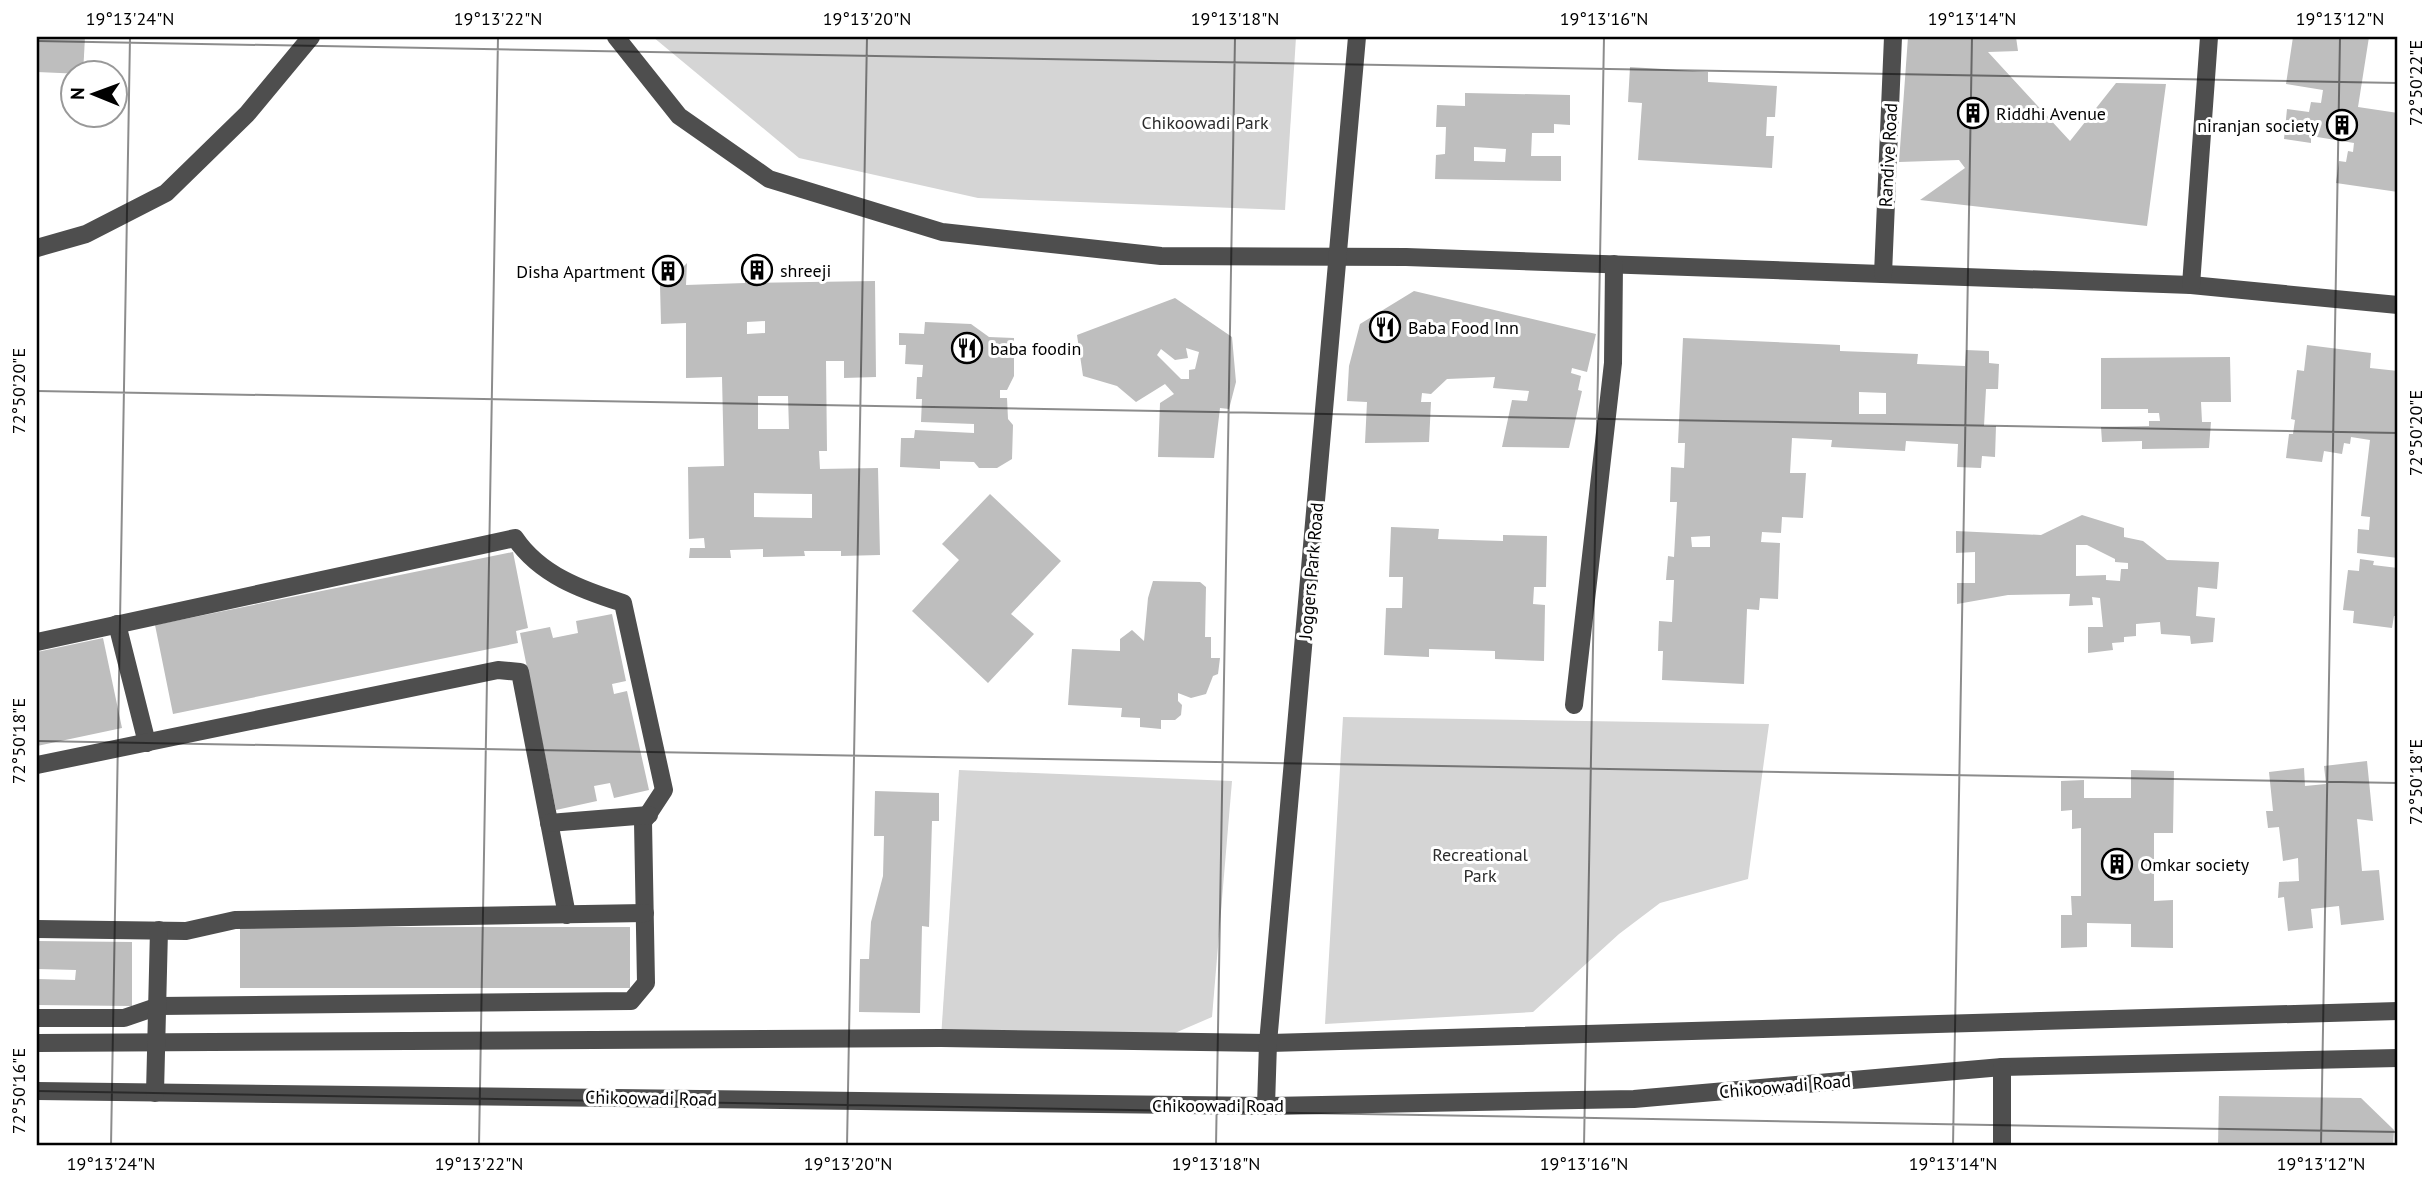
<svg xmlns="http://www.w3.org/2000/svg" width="2435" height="1183" font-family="'PT Sans',sans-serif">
  <rect width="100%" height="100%" fill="#fff"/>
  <g fill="#d5d5d5">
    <path d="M653,37H1296L1285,210L978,198L799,158Z"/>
    <path d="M1343,717L1769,724L1748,879L1660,903L1619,934L1533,1012L1325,1024Z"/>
    <path d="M959,770L1232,781L1212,1017L1168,1036L941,1038Z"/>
  </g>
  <g fill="#bebebe" fill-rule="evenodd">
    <path d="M37,37H85L83,74L37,72Z"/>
    <path d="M1908,37H2016L2018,51L1988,52L2070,141L2116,83L2166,84L2147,226L1920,200L1965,168L1959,160L1899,162Z"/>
    <path d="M2293,37H2369L2358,107L2398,113V192L2336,183L2339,161L2346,162L2348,151L2353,152L2354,143L2311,136V143L2284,139L2287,109L2309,112L2311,102L2321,103L2323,90L2286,84Z"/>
    <path d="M1630,67L1708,72V82L1777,86L1775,117H1767L1766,136H1774L1772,168L1638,160L1642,103L1628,102Z"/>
    <path d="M1465,93L1570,95V125L1554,124V133H1532L1531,156H1561V181L1435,179L1436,155L1445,154L1446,127H1436L1437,105L1465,106ZM1474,147L1506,149L1505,162L1474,161Z"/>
    <path d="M660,260L675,265L672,278L687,263L686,285L745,283L744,262L766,261L771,278L745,283L875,281L876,377L844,378V361H826L827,451H819L820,469L878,468L880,555L841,556V551H804L805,556L763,557V549L730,550L731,558H689L690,548H705L704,538L689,539L688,467L724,466L722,377L686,378V323L661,324L660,285H664ZM765,321V333L747,334V322ZM758,396H788L789,429H758ZM754,493L812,494V518L754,517Z"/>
    <path d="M1414,291L1596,334L1587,372L1572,368L1571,373L1581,376L1578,390L1582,391L1569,448L1502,447L1512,400L1527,401L1529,391L1493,388L1495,377L1447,379L1431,394L1422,393L1421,402H1431L1429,442L1365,443L1367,402L1347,401L1349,366L1360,324Z"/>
    <path d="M1175,298L1232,337L1236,382L1229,409L1220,408L1214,458L1158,457L1160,403L1174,394L1165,384L1136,402L1117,386L1083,376L1077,335ZM1186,348L1199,352L1195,369L1189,370V379H1181L1157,355L1161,349L1175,360L1188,358Z"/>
    <path d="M925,322L971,324L989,337L1014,338V376L1007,390H1000V398H1007L1008,419L1013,425L1012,459L997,468H979L974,462L940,461V469L900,467L901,438H914L915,430L974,433V424L921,422L922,399H916L917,377H922L923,365L905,364L906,345H899V333L924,334Z"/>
    <path d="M1683,338L1840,345V351L1918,354L1917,364L1965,366L1966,350L1989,351V363L1999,364L1998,389H1986L1984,426H1996L1995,457L1982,456L1981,468L1957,467L1958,444L1906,441L1905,451L1831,447L1832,440L1792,438L1790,473H1806L1803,518L1782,517L1781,533L1762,532L1761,542L1780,543L1778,599L1760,598L1759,610L1747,609L1744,684L1662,680L1663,651H1658L1659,621L1672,622L1674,580H1666L1668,556L1674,557L1677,502H1670L1671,467L1684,468L1685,443H1678ZM1859,392L1886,393V414H1859ZM1710,536V547H1692L1691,537Z"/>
    <path d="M2307,345L2371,353L2370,368L2398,371V558L2357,553L2358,529L2369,530L2370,517L2361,516L2370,440L2351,437L2350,444L2344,443L2342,454L2324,451L2322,462L2286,458L2289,434H2293L2295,420L2291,419L2297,370L2304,371Z"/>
    <path d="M2230,357L2231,402H2201L2202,422H2211L2209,448L2142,449V441L2102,442L2101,427L2149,426V421H2160L2159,413H2148V409H2101V358Z"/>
    <path d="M990,494L1061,561L1011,614L1034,634L988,683L912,611L959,560L942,544Z"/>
    <path d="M2082,515L2124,528V537L2143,541L2167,560L2219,562L2217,589L2198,587L2196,616L2215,618L2213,642L2191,644L2190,636L2161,634L2160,622L2136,624V636L2124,637V642L2112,643L2113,650L2088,653V627H2103L2100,598L2092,597L2093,605L2069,606L2070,594L2008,595L1957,604V583H1975V552L1956,553V531L2041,535ZM2076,545H2087L2115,559V562L2128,563V569H2121L2120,581L2106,580V575L2076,576Z"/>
    <path d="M1391,527L1439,529L1438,539L1503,541V535L1547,536L1546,587H1534L1533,604L1545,605L1544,661L1495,659V651L1429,649V657L1384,655L1386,608H1402L1403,577H1389Z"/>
    <path d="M513,552L528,628L516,631L518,643L173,714L155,625Z"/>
    <path d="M2360,559L2374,561L2373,565L2398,568V616H2394L2392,628L2353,623L2354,611L2343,610L2348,570L2359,571Z"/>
    <path d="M1153,581L1200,582L1206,587L1205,637H1211V658H1220L1218,674L1213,676L1206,694L1191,698L1178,693V701L1182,705L1181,715L1175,720H1161V729L1140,727V718L1121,717L1122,708L1068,705L1072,649L1120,651V639L1132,630L1144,641L1148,598Z"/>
    <path d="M612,614L626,681L612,684L614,694L627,691L649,790L614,798L610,783L594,786L597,801L556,810L520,633L550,627L553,638L578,633L576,621Z"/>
    <path d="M103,638L122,728L37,746V652Z"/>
    <path d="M2367,761L2373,821L2357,819L2362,871L2379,870L2384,920L2341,925L2339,906L2311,909L2313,928L2288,931L2284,897L2278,898L2279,882L2299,881L2298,858L2283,861L2279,827L2268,828L2266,811H2273L2269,772L2304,768L2305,786L2326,784L2324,766Z"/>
    <path d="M2131,770L2174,771L2173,833H2154V901L2173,900V948L2131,947V924L2087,923V947L2061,948V915H2072L2071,896H2081V828L2072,829V810L2061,811V781L2084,780V798H2131Z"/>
    <path d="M875,791L939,793V821H932L929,927L922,926L920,1013L859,1012L860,959H869L871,922L883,876L884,836H874Z"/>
    <rect x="240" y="927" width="390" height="61"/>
    <path d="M37,941L132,942V1006L37,1005V979L75,980L76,970L37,969Z"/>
    <path d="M2219,1096L2361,1098L2394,1130L2393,1146H2218Z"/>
  </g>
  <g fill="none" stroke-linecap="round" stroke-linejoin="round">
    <g stroke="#4e4e4e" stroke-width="18">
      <path d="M616,37L679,116L769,179L942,232L1161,256L1406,257L2191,285L2398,305"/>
      <path d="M37,248L86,234L166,193L247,114L311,37"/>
      <path d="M1883,274L1893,37"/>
      <path d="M2191,285L2209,37"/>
      <path d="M117,624L147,743"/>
      <path d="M37,642L515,538C540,575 582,590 623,603L664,790L643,822L646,983L631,1001L159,1006L124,1018H37"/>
      <path d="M1574,705L1613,363L1614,264"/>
      <path d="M37,765L498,670L520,672L567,915"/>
      <path d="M549,823L649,815"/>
      <path d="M37,929L186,931L235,920L645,913"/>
      <path d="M37,1043L941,1038L1268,1043L2398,1011"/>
      <path d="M37,1091L1266,1106L1634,1099L2002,1067L2398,1058"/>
      <path d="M155,1093L159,930"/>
      <path d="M1266,1106L1268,1043L1357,37"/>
      <path d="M2002,1146V1067"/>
    </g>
  </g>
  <path fill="none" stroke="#000" stroke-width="2" stroke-opacity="0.45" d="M37,41L2398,83M37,391L2398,433M37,741L2398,783M37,1091L2398,1132M111,1146L130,37M479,1146L498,37M847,1146L867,37M1216,1146L1235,37M1584,1146L1604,37M1953,1146L1972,37M2321,1146L2340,37"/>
  <defs>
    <g id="building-ring" transform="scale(1.575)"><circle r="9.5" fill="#fff" stroke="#000" stroke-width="1.5"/><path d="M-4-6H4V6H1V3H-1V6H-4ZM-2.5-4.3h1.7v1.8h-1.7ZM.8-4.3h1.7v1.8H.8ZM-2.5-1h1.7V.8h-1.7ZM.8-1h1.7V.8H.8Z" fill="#000"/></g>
    <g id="restaurant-ring" transform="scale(1.575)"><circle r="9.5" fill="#fff" stroke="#000" stroke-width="1.5"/><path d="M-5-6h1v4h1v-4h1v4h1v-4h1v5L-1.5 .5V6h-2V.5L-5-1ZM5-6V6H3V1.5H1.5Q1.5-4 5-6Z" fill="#000"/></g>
  </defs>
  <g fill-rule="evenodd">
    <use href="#building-ring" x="1973" y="113"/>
    <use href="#building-ring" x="2342" y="125"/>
    <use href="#building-ring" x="757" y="270"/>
    <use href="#building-ring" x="668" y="271"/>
    <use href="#restaurant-ring" x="1385" y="327"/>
    <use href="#restaurant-ring" x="967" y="348"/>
    <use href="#building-ring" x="2117" y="864"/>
  </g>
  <g text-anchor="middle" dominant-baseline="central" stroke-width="6" stroke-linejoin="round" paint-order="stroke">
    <g font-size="18" fill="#000" stroke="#fff" text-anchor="start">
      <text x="1996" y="113">Riddhi Avenue</text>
      <text x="2319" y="125" text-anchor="end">niranjan society</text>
      <text x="780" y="270">shreeji</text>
      <text x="645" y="271" text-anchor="end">Disha Apartment</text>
      <text x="1408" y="327">Baba Food Inn</text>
      <text x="990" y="348">baba foodin</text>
      <text x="2140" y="864">Omkar society</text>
    </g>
    <g font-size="18" fill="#2c2c2c" stroke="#fff">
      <text x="1205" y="122">Chikoowadi Park</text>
      <text x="1480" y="854">Recreational<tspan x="1480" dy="21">Park</tspan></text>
    </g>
    <g font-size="18" fill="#000" stroke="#fff">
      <text transform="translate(1888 155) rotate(-87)">Randive Road</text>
      <text transform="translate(1311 571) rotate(-85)">Joggers Park Road</text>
      <text transform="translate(1785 1086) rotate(-5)">Chikoowadi Road</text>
      <text transform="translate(651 1098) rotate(1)">Chikoowadi Road</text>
      <text x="1218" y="1105">Chikoowadi Road</text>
    </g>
  </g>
  <rect width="2435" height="1183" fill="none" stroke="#ffffff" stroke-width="77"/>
  <g transform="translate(94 94) rotate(271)"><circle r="33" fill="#ffffff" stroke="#999999" stroke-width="2"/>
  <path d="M0-5L12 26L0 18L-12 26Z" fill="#000000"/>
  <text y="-10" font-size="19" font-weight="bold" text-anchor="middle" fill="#000000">N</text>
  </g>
  <rect x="38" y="38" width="2358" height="1106" fill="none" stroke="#000" stroke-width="2.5"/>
  <g font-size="18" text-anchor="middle" fill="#000">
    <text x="130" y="25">19°13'24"N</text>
    <text x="498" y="25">19°13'22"N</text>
    <text x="867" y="25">19°13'20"N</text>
    <text x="1235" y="25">19°13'18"N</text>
    <text x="1604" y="25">19°13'16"N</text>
    <text x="1972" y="25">19°13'14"N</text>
    <text x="2340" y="25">19°13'12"N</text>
    <text transform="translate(2416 83) rotate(-90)" y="6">72°50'22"E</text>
    <text transform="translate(19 391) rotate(-90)" y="6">72°50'20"E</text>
    <text transform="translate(2416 433) rotate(-90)" y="6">72°50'20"E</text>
    <text transform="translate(19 741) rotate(-90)" y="6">72°50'18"E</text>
    <text transform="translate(2416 782) rotate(-90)" y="6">72°50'18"E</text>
    <text transform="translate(19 1091) rotate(-90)" y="6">72°50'16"E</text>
    <text x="111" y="1170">19°13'24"N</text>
    <text x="479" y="1170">19°13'22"N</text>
    <text x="848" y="1170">19°13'20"N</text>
    <text x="1216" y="1170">19°13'18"N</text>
    <text x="1584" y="1170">19°13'16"N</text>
    <text x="1953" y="1170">19°13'14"N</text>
    <text x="2321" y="1170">19°13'12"N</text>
  </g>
</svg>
